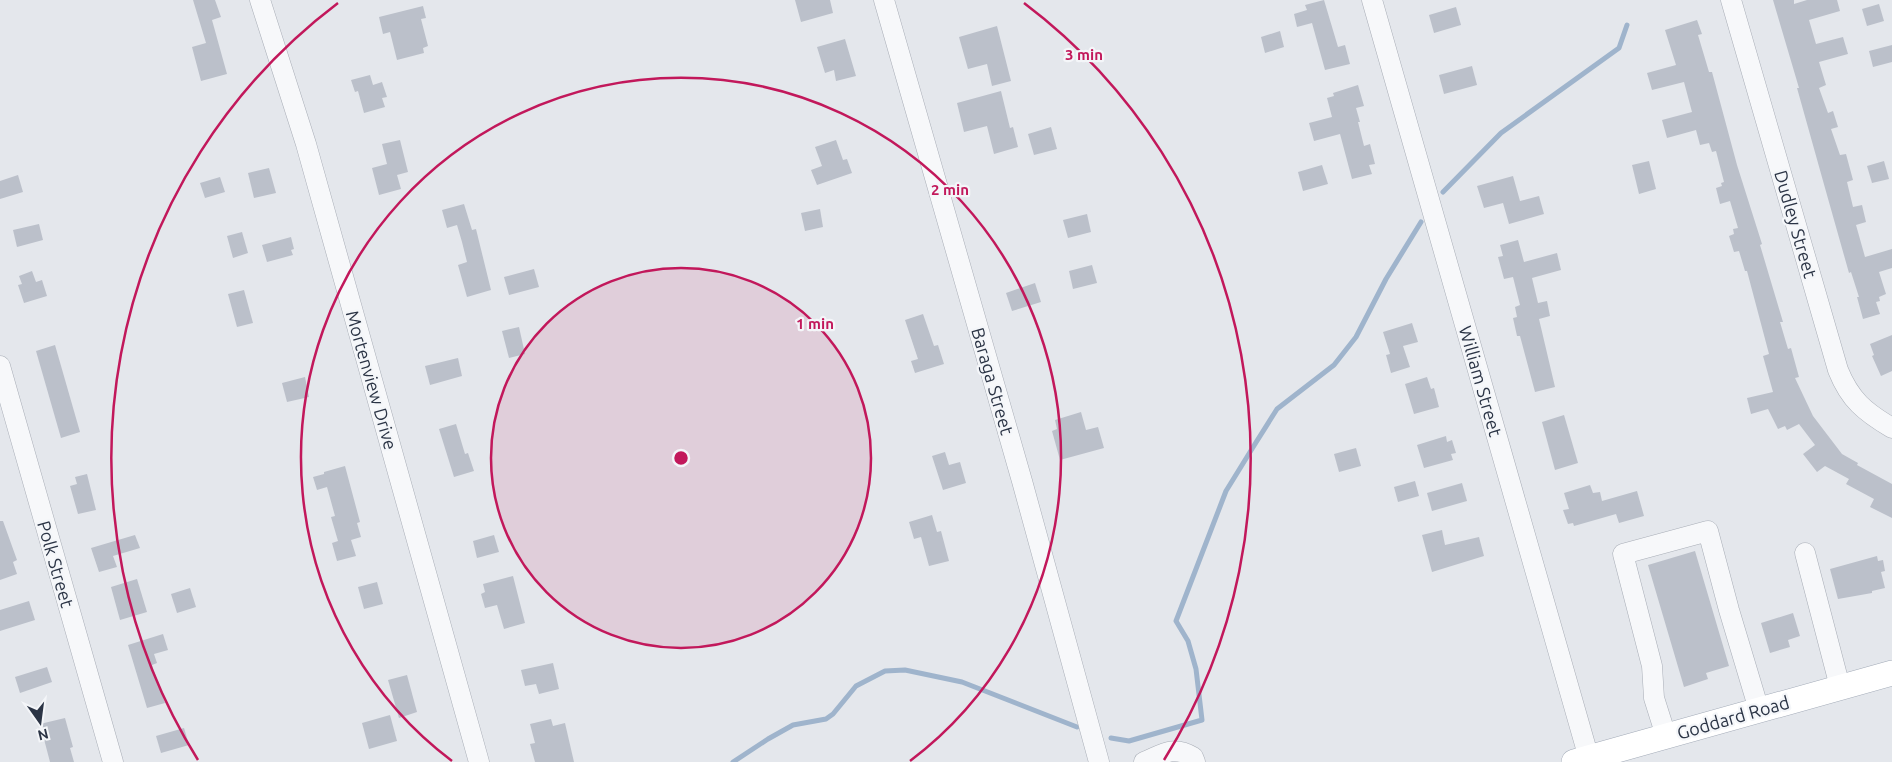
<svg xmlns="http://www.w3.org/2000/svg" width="1892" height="762" font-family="Ubuntu,sans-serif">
  <rect width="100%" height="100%" fill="#e4e7ec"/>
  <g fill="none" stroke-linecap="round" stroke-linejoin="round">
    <g stroke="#9fb4cc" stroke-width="5">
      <path d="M1443,192L1501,133L1619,48L1627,25"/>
      <path d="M1111,738L1129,741L1202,720L1196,669L1188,641L1176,621L1226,491L1255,444L1277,409L1334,365L1356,337L1386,279L1421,222"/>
      <path d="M733,762L768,739L793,725L826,719L833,714L856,686L885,671L905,670L962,682L1077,727"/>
    </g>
  </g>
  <g fill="#bbc0ca">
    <path d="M193,0H215L221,17L212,20L227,74L201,81L192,47L206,43Z"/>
    <path d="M795,0H830L833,13L801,22Z"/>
    <path d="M1324,0L1338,47L1345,45L1350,64L1325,70L1312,23L1297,27L1294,14L1307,10L1305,5Z"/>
    <path d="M1773,0H1794V4L1807,0H1837L1840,11L1809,20L1816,44L1843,37L1848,54L1819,62L1826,85L1819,88L1828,113L1833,111L1838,127L1831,129L1840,155L1846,154L1853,180L1847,182L1853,207L1862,205L1866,222L1856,225L1865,257L1892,249V268L1879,272L1886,294L1879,297L1880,301L1876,302L1880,314L1863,319L1857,297H1859L1851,272L1849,273L1825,188L1797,88H1799Z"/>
    <path d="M1879,4L1884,21L1867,26L1862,9Z"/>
    <path d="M423,6L426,18L421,19L428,46L423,48L424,53L397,60L390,32L383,34L379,17Z"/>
    <path d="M1456,7L1461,25L1434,33L1429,15Z"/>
    <path d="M1697,20L1702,34L1698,35L1709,72H1712L1737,165L1762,244L1760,245L1783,322H1780L1788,349L1791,348L1799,377L1795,378L1813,416L1842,454L1858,463L1857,465L1892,484V518L1870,507L1874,499L1846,484L1849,479L1825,466L1817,472L1803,454L1815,445L1799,424L1787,430L1785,426L1778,429L1768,409L1751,414L1747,398L1773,392L1763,356L1769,354L1747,271H1745L1739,251L1734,252L1729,236L1734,234L1733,229L1738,228L1730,201L1720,204L1716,188L1722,186L1721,183L1724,182L1716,151L1712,152L1709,143L1700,145L1696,130L1667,138L1662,120L1692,112L1684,82L1652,90L1647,73L1676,65L1665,30Z"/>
    <path d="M997,26L1011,81L992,86L987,64L968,69L959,37Z"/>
    <path d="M1280,31L1284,47L1265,53L1261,37Z"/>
    <path d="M845,39L856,76L836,81L834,70L825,73L817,47Z"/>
    <path d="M1892,45V62L1873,67L1869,51Z"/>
    <path d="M1472,66L1477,85L1444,94L1439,75Z"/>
    <path d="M370,75L373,85L382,82L387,97L382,98L385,107L364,113L358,91L355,92L351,80Z"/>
    <path d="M1358,85L1364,106L1356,108L1360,122H1358L1364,146L1370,144L1375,164L1369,165L1372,174L1352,179L1340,134L1314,141L1309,123L1332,117L1327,98L1334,96L1333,93Z"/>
    <path d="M1001,91L1010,128L1013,127L1018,147L994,154L987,126L964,132L957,103Z"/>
    <path d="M1051,127L1057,149L1034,155L1028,134Z"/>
    <path d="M400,140L408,172L397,175L401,189L379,195L372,168L387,164L382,144Z"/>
    <path d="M836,140L843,160L847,159L852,173L817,185L811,170L822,166L815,147Z"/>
    <path d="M1649,161L1656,189L1639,194L1632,165Z"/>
    <path d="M1884,161L1889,179L1872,183L1867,166Z"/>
    <path d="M1322,165L1328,184L1303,191L1298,172Z"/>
    <path d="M269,168L276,193L254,198L248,173Z"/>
    <path d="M18,175L23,192L0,199V181Z"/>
    <path d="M1513,176L1520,201L1539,196L1544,214L1509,224L1503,203L1484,208L1477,186Z"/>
    <path d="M220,177L225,192L205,198L200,183Z"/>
    <path d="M464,204L472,230L476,229L491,290L467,297L458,265L467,262L462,242L457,225L447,228L442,210Z"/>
    <path d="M820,209L823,227L805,231L801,213Z"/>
    <path d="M1087,214L1091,232L1068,238L1063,220Z"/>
    <path d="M39,224L43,240L17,247L13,230Z"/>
    <path d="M242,232L248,253L233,258L227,236Z"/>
    <path d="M291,237L294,249L291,250L293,255L267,262L262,245Z"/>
    <path d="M1518,240L1524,262L1557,253L1561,270L1532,278L1538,303L1547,301L1550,316L1539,319L1555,387L1535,392L1520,336H1517L1513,318L1517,317L1515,307L1520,305L1513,277L1504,279L1498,257L1503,256L1500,245Z"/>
    <path d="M1092,265L1097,283L1073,289L1069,271Z"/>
    <path d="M534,269L539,287L509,295L504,277Z"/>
    <path d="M32,271L36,282L42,280L47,296L24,303L18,285L22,284L19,276Z"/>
    <path d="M1035,283L1041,302L1012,311L1006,293Z"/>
    <path d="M244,290L253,323L237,327L228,294Z"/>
    <path d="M923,314L934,346L938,345L944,364L915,373L911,361L918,359L905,320Z"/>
    <path d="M1412,323L1418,342L1403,346L1410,367L1391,373L1386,355L1390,354L1383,332Z"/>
    <path d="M519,327L525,354L509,358L502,331Z"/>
    <path d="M1892,335V371L1881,376L1872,356L1874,355L1870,344Z"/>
    <path d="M55,345L80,432L61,438L36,351Z"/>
    <path d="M458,358L462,376L430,385L425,366Z"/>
    <path d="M305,377L309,397L287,402L282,383Z"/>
    <path d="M1427,377L1431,389L1434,388L1439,407L1414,414L1405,384Z"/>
    <path d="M1081,412L1086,430L1098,427L1104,448L1060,460L1052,431L1057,429L1055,420Z"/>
    <path d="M1564,415L1578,463L1555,470L1542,422Z"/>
    <path d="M456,424L465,454L468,453L474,471L454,477L439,429Z"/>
    <path d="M1446,436L1447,442L1452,440L1456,453L1451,454L1453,460L1424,468L1417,445Z"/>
    <path d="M1356,448L1361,466L1339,472L1334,454Z"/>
    <path d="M945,452L949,465L960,462L966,483L943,490L932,456Z"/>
    <path d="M345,466L360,522L357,523L361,537L351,540L356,556L337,561L332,543L338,541L331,517L335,516L327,487L317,490L313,477L324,474V472Z"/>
    <path d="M87,474L96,510L78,514L70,486L77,484L75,477Z"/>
    <path d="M1415,481L1419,496L1398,502L1394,487Z"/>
    <path d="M1462,483L1467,501L1432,511L1427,493Z"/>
    <path d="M1590,485L1593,493L1600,492L1602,501L1637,491L1644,516L1619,523L1616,514L1574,526L1573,523L1568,524L1563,510L1569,509L1564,493Z"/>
    <path d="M932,515L937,532L941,531L949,561L929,566L921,537L914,539L909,522Z"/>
    <path d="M0,521H3L17,560L13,562L17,574L0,580Z"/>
    <path d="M1442,530L1445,545L1479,537L1484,556L1432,572L1422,535Z"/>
    <path d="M135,535L140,548L113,556L117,567L99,572L91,548Z"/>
    <path d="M494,535L499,552L477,558L473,541Z"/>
    <path d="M1695,551L1729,666L1706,673L1708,679L1684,687L1648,565Z"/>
    <path d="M1877,556L1878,561L1883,560L1885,571L1881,572L1885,588L1872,591V593L1838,599L1830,569Z"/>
    <path d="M513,576L525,623L504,629L497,605L485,608L481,594L485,592L483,584Z"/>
    <path d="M137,579L147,612L120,620L111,587Z"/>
    <path d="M377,582L383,604L364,609L358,587Z"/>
    <path d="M190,588L196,607L177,613L171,594Z"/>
    <path d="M29,601L35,620L0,631V610Z"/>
    <path d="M1793,613L1800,636L1788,640L1790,647L1770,653L1761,623Z"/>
    <path d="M163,634L168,650L154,654L157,663L152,665L165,703L147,708L128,645Z"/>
    <path d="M553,663L559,689L539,694L536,684L525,686L521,670Z"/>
    <path d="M47,667L52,682L20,693L15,677Z"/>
    <path d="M407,675L417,712L399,718L388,680Z"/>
    <path d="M390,715L397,741L369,749L362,723Z"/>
    <path d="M65,718L73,747L70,748L74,762H50L40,724Z"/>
    <path d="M551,719L553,726L565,723L574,762H535L530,744L535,743L530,724Z"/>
    <path d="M184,728L189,745L161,753L156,736Z"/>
  </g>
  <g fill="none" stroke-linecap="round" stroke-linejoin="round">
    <g stroke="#a9aeb7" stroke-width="21">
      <g id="minor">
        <path d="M260,0L306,144L479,762"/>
        <path d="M884,0L1022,481L1099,762"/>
        <path d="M1372,0L1590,762"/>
        <path d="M1731,0L1838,370C1850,400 1865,412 1892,428"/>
        <path d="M0,366L113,762"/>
        <path d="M1805,553L1840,687"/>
        <path d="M1666,736L1654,698L1652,666L1623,554L1708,531L1729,610L1759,710"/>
        <path d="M1144,762C1163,754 1173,745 1193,757L1195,762"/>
      </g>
    </g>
    <g stroke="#a3abb8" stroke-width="26">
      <path id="major" d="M1574,762L1892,673"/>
    </g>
    <use href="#minor" stroke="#f7f8fa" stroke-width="20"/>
    <use href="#major" stroke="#fff" stroke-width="25"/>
  </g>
  <circle cx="681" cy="458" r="190" fill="#c2185b" fill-opacity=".12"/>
  <g fill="none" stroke="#c2185b" stroke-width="2.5">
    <circle cx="681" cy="458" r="190"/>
    <path d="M452 761A380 380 0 1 1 910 761"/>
    <path d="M198 760A570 570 0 0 1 338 3M1024 3A570 570 0 0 1 1164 760"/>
  </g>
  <g text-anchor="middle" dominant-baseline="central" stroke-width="4.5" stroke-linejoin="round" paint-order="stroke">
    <g font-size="18" fill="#2b3445" stroke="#f4f6f9">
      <text transform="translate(1796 224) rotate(74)">Dudley Street</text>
      <text transform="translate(372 380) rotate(74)">Mortenview Drive</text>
      <text transform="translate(993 381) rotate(74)">Baraga Street</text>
      <text transform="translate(1481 381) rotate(74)">William Street</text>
      <text transform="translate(56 564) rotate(74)">Polk Street</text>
      <text transform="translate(1733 717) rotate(-16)">Goddard Road</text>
    </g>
  </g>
  <circle cx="681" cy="458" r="8" fill="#c2185b" stroke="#f4f6f9" stroke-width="2.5"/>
  <g font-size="15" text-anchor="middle" font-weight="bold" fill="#c2185b" stroke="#f4f6f9" stroke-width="4.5" stroke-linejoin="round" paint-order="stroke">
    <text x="1084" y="60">3 min</text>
    <text x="950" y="195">2 min</text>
    <text x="815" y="329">1 min</text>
  </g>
  <g transform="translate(40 722) rotate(166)" stroke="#f4f6f9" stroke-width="4" paint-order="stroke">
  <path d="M0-4L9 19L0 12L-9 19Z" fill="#2b3445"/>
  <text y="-8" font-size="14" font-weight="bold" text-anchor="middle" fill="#2b3445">N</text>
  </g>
</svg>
